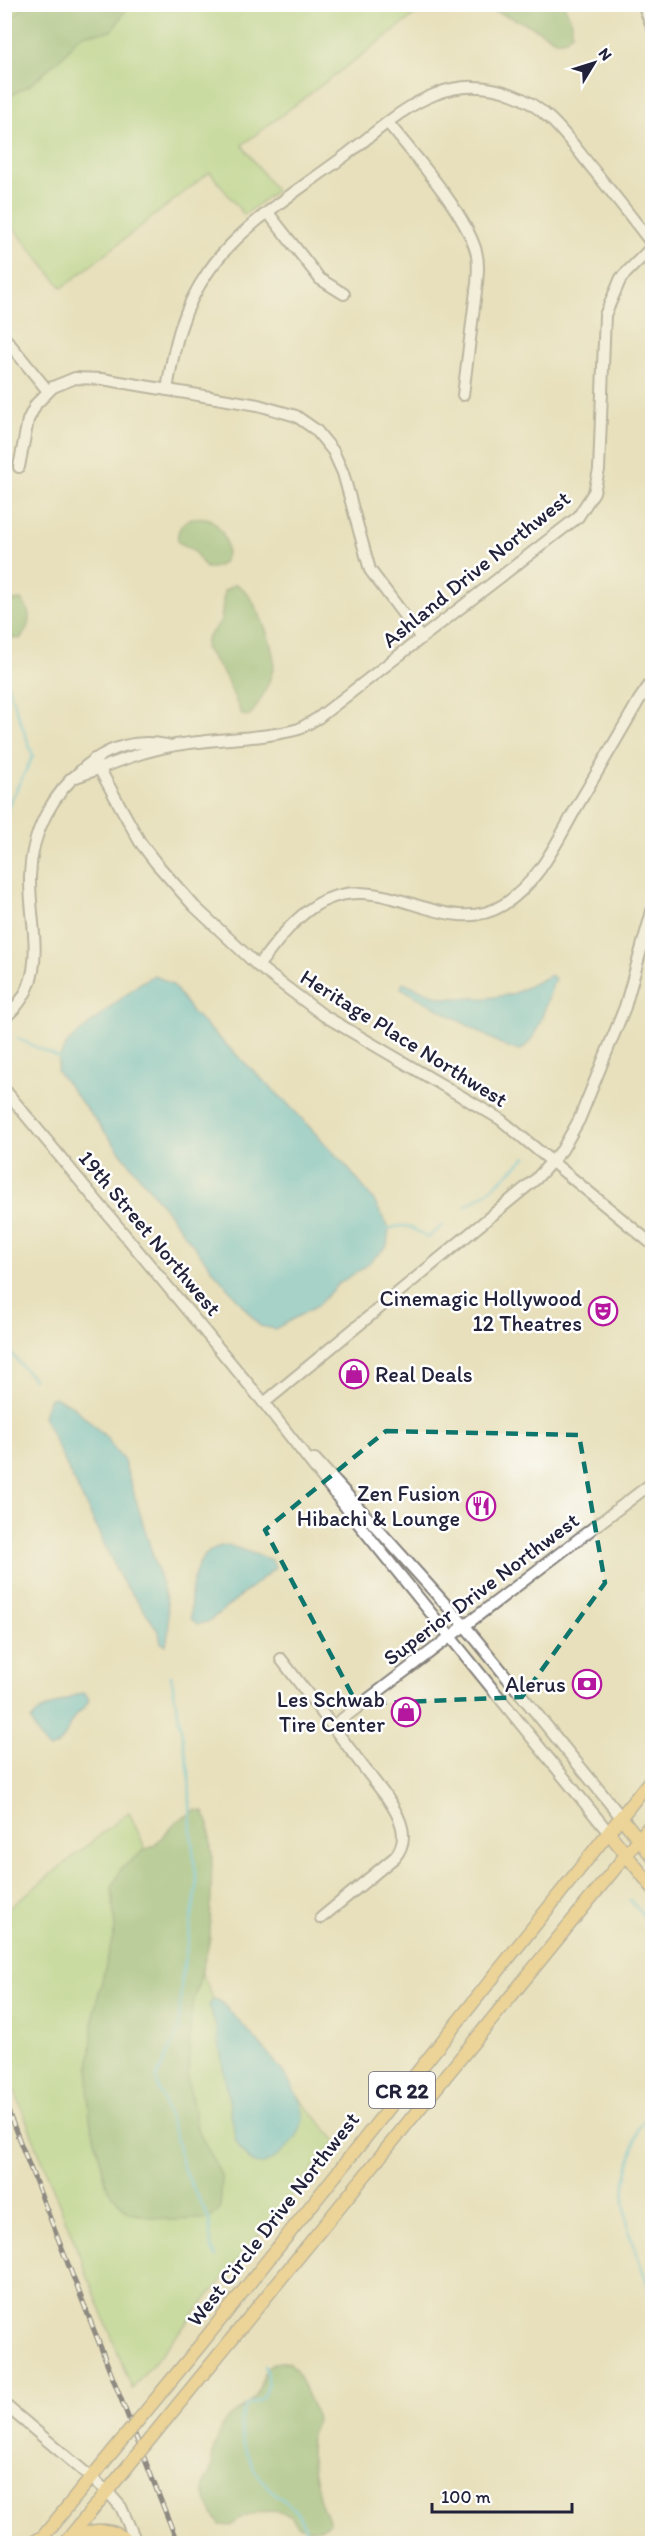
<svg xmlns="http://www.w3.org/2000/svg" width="657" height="2548" font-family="Itim,sans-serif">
  <rect width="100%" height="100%" fill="#fff"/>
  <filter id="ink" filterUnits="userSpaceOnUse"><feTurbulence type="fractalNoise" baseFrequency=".0167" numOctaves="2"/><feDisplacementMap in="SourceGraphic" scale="12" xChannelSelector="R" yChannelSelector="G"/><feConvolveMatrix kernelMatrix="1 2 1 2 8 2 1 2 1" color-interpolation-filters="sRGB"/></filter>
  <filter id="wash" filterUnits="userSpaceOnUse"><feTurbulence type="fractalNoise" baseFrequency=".008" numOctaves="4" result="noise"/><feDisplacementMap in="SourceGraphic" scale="24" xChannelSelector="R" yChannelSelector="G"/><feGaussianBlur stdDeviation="1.35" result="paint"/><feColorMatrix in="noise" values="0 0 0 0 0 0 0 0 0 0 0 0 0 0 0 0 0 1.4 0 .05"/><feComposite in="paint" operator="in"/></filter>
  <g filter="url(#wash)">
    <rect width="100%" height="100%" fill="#e8e0bc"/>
    <g fill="#a7d683" stroke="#647c5f" stroke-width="1.5">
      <path d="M4,5H428L242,145L276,191L244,215L210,172L62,288L5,217Z"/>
      <path d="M129,1812L217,2007L337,2141L132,2389L5,2066V1911Z"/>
    </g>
    <g fill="#85b771" stroke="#546c56" stroke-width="1.5">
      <path d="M27,4H129V5L112,31L86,34L77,38L65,54L30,85L5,99V23Z"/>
      <path d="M479,5H564L572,22V33L566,39L557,41L529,25Z"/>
      <path d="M191,518C195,518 202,517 206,518C226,523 241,570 206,568L193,550L178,542C176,531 182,523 191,518Z"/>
      <path d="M235,584C254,590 272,642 274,661C275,673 258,708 249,716L242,715L225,676L205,648L206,639L221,621L224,591Z"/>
      <path d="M4,594L11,601L21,600C33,612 31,626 20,639L13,638L5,631Z"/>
      <path d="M196,1810L204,1812L209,1825L212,1856L210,1939L191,2013L188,2081L197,2128L222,2177L220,2210L209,2219L169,2220L128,2213L108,2190L90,2120L88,2085L94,2012L115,1929L112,1888L121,1869L143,1851L154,1846L176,1822Z"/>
      <path d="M279,2362H289L295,2368L314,2410L316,2421L311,2433L310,2454L320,2501L329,2523C321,2530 308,2531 298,2525C294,2522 293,2517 288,2515C269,2507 246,2513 231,2526L220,2525C213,2515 201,2496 205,2482C206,2478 210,2474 211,2469C214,2463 211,2457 213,2451C214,2448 223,2423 225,2421C233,2411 247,2408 254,2398C265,2384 258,2367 279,2362Z"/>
    </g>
    <g fill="#5ac1d7" stroke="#3e7289" stroke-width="1.5">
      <path d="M154,975L173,985L193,1013L287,1103L347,1167L373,1199L389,1229L387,1246L362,1269L339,1283L317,1306L275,1329L260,1326L212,1269L57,1071L59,1058L69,1041L140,983Z"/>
      <path d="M551,975L555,979C546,1000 540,1038 521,1050L508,1048L401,988L403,982L428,993L446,998H488L513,994Z"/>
      <path d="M54,1397L71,1405L87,1419L105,1436L124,1461L167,1602L169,1629L166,1645L161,1643L159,1633L150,1618L122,1581L50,1431L43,1416L49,1399Z"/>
      <path d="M228,1545L272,1560L275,1568L208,1622L197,1624L191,1619C189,1590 193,1547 228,1545Z"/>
      <path d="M81,1693L86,1694L89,1700C83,1713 78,1710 73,1719C65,1731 66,1745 49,1749L39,1737L31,1720L40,1711Z"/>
      <path d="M214,1999L220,2001C241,2024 305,2086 303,2117C301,2140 281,2155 262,2165C247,2162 243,2154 236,2141L216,2026L209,2005Z"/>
    </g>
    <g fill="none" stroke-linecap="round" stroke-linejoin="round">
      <g stroke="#5ac1d7" stroke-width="3">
        <path d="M4,676L33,756L8,806L4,828"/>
        <path d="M17,1038L59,1058"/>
        <path d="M466,1206L489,1191L526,1157"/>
        <path d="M389,1229C405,1222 414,1228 427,1238L442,1226"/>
        <path d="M4,1345L33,1379"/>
        <path d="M171,1676L189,1772L191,1832L197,1887L182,1976L178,2032L156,2079L178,2144L182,2166L209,2219L211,2247L216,2257"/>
        <path d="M630,1900L652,1925"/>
        <path d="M652,2110L638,2129L625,2182L624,2201L629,2233L652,2296"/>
        <path d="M265,2366C270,2389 269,2399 246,2406C232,2431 250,2469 269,2488C277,2496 290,2503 297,2513C303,2521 308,2534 309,2544"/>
      </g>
    </g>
  </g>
  <g filter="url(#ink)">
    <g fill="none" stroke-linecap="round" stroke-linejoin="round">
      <g stroke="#85817c" stroke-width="14">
        <g id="minor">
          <path d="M643,4L652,27"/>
          <path d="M388,123C415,156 464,211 476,251C479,262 478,272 477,283L463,395"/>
          <path d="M269,214L320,279L344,294"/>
          <path d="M4,337L48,391"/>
          <path d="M167,390C174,346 182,309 208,272C240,225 301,189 346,155C374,134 403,106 436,94C460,84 487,85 511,94C549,107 571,143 596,173C615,196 634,220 652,244"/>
          <path d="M19,467L28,420L36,404L53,387L75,378L102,379L258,405L296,416L316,430L333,451L343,473L370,570L421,638"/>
          <path d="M94,759L140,842L156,863L194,906L258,966L323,1015L500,1119L652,1244"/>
          <path d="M70,779C104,768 136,752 171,746C213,738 258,740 299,729L318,718L578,517L594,492L599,470L605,315L621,278L652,247"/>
          <path d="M258,966C274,946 289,924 310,909C379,860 441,943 503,905C540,882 558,839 579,803C599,769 619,735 639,700L652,681"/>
          <path d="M4,1018C52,980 29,928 30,877C31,832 52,794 86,766C109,747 137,739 167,745"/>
          <path d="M4,1089L264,1403L358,1523L609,1833"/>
          <path d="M264,1403L536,1179L562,1150L579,1120L625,1007L652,911"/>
          <path d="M315,1459L465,1626L621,1817"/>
          <path d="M281,1659L388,1799C400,1817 411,1838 395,1857L321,1918"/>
          <path d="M333,1726L652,1483"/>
          <path d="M4,2404L107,2491L121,2507L137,2544"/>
        </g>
      </g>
      <g stroke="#85817c" stroke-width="15">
        <g id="major">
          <path d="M621,1817L652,1856"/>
          <path d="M609,1833L652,1887"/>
          <path d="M197,2349L652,1778"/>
          <path d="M208,2368L652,1823"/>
          <path d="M67,2540C89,2531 111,2523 130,2544"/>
          <path d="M37,2544L113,2451"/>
          <path d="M64,2544L123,2472"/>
        </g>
      </g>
      <g stroke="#85817c" stroke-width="18">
        <path id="highway" d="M34,2544L40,2540"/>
      </g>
      <use href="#minor" stroke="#fff" stroke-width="10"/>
      <use href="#major" stroke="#f1c36a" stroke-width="12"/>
      <use href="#highway" stroke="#f1c36a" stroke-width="15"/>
      <g stroke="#22223b" stroke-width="5">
        <path id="rail" d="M4,2101L178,2544"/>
      </g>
      <use href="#rail" stroke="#fff" stroke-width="3" stroke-dasharray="9" stroke-linecap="butt"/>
      <g stroke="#85817c" stroke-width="15" stroke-linecap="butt">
        <g id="major-bridge">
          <path d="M113,2451L197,2349"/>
          <path d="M123,2472L208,2368"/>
        </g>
      </g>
      <use href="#major-bridge" stroke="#f1c36a" stroke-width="12"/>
    </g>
  </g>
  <path d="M0 0H657V2548H0ZM386,1431L579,1435L605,1583L522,1697L357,1704L265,1530Z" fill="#e8e0bc" fill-opacity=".55" fill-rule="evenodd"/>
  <path fill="none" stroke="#0f766e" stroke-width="4.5" stroke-dasharray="12 8" stroke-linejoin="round" d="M386,1431L579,1435L605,1583L522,1697L357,1704L265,1530Z"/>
  <defs>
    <g id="theatre-ring" transform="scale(1.5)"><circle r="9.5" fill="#fff" stroke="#b5179e" stroke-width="1.5"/><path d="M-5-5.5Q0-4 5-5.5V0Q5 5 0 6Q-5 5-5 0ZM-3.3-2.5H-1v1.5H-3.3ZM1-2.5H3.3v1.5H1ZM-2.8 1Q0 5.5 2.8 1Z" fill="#b5179e"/></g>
    <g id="shop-ring" transform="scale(1.5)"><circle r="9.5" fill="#fff" stroke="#b5179e" stroke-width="1.5"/><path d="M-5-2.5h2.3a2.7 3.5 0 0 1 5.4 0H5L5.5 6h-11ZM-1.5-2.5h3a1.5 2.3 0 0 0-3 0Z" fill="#b5179e"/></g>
    <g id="restaurant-ring" transform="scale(1.5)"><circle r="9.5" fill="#fff" stroke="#b5179e" stroke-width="1.5"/><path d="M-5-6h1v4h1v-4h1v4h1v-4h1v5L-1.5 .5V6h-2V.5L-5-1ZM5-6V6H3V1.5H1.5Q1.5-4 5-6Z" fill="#b5179e"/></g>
    <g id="bank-ring" transform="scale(1.5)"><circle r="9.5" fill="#fff" stroke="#b5179e" stroke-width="1.5"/><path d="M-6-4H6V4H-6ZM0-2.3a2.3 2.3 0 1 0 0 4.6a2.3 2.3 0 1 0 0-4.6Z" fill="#b5179e"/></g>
  </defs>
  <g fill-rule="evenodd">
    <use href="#theatre-ring" x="603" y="1311"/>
    <use href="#shop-ring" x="354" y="1374"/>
    <use href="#restaurant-ring" x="481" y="1506"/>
    <use href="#bank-ring" x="587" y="1684"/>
    <use href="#shop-ring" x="406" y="1712"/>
  </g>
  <g text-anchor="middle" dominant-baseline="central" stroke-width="5" stroke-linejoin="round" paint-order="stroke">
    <rect fill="#fff" stroke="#646476" stroke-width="1.5" x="369" y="2072" width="66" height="36" rx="4.5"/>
    <g font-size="21" font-weight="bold" fill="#22223b">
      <text x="402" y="2090">CR 22</text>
    </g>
    <g font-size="22" fill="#22223b" stroke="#fff">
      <text transform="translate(476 569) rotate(-39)">Ashland Drive Northwest</text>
      <text transform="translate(404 1038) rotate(32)">Heritage Place Northwest</text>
      <text transform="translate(150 1233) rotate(50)">19th Street Northwest</text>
      <text transform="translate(481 1589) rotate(-37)">Superior Drive Northwest</text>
      <text transform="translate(273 2219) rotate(-52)">West Circle Drive Northwest</text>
    </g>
    <g font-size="22" fill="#22223b" stroke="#fff" text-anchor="end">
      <text x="582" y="1298">Cinemagic Hollywood<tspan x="582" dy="25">12 Theatres</tspan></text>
      <text x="375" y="1374" text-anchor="start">Real Deals</text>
      <text x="460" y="1493">Zen Fusion<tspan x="460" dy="25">Hibachi &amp; Lounge</tspan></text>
      <text x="566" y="1684">Alerus</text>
      <text x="385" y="1699">Les Schwab<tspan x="385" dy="25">Tire Center</tspan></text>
    </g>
  </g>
  <rect width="657" height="2548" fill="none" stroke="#fff" stroke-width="24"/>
  <g transform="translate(594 63) rotate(52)" stroke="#ffffff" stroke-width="4.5" paint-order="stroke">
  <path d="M0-4.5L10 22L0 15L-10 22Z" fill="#22223b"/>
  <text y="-9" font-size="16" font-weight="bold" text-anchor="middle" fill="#22223b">N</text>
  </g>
  <path d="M432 2503v9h140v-9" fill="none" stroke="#22223b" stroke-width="3"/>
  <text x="441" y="2503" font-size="18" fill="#22223b" stroke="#ffffff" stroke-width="4.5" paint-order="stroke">100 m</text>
</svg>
